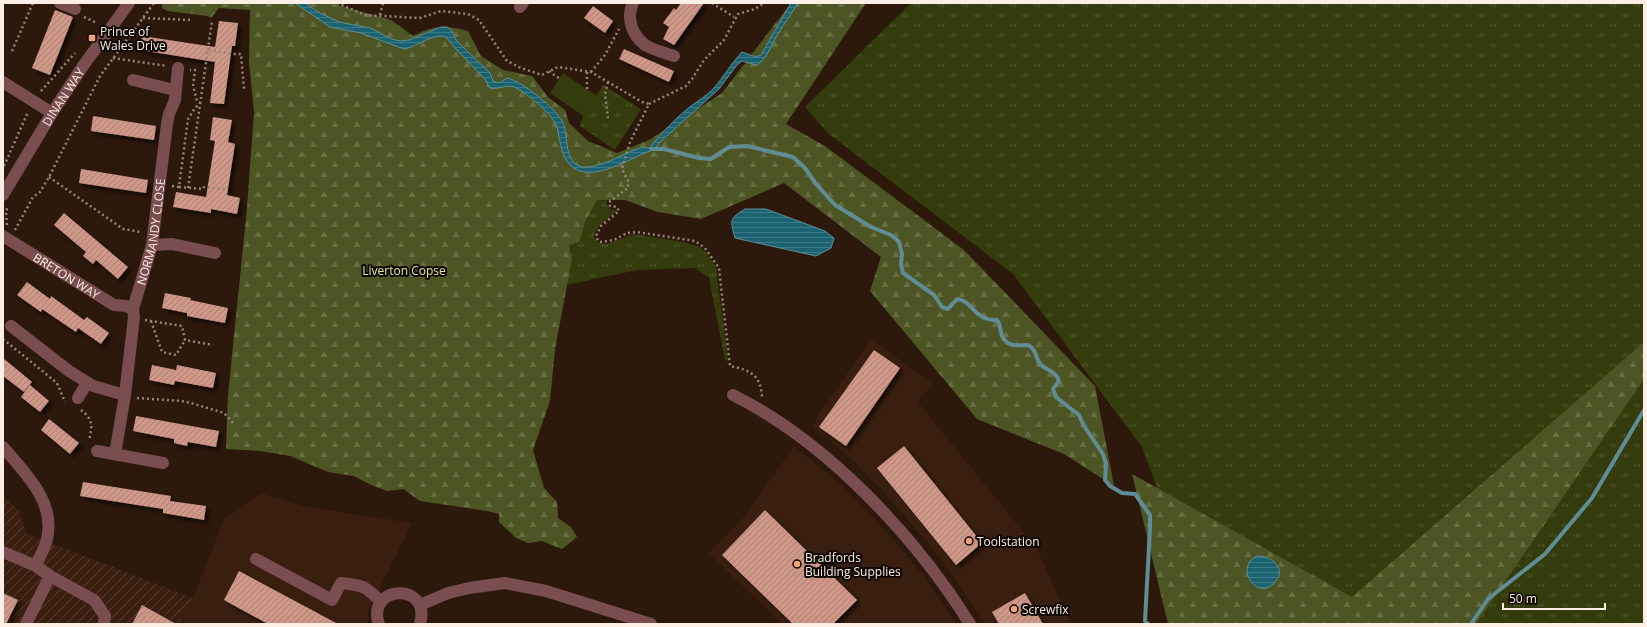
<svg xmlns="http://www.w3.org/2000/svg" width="1647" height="627" font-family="'Open Sans',sans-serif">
  <defs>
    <pattern id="industrial-furrows" width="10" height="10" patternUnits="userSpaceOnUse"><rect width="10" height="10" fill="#3a1f10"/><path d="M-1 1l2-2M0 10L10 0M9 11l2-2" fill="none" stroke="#574033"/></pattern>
    <pattern id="grass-tufts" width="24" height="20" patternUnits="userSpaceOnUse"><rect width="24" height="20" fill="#343b0c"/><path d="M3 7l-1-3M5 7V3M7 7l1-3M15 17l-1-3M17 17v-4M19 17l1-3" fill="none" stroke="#52582f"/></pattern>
    <pattern id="forest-firs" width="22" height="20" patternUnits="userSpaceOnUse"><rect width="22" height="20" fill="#4d5524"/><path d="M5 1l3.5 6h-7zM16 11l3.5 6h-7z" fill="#686e44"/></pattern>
    <pattern id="water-rules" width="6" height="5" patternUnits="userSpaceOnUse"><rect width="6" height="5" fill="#1c6372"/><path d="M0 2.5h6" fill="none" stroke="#3e7a86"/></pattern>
    <pattern id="building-hatch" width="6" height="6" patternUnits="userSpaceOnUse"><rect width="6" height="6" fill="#cf9787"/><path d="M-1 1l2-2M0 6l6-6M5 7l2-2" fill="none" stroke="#a87f73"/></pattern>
    <filter id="shadow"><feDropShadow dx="3.5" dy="3.5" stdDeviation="2" flood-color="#0009"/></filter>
  </defs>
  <rect width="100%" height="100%" fill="#2d180c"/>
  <g fill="#3a1f10">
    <path d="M871,339L932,384L918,402L1037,549L1071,624H984L955,579L934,550L888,497L852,459L813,427L818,416Z"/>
    <path d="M794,446L837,481L879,523L923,575L957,624H782L709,553L744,517Z"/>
    <path d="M261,493L302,506L412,523L369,609L367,624H178L193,598L224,519Z"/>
  </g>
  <path fill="url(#industrial-furrows)" d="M3,495L19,511L27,534L193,598L178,624H3Z"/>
  <g fill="url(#grass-tufts)">
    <path d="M911,3H1644V624H1207L1142,447L1013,274L829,134L805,107Z"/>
    <path d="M603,85L641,109L615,150L580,126L583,116Z"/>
    <path d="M597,199L607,200V205L610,209L617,210C609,220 599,222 594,236L596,241L599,243L606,244L634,234L683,242L700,247L706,252L716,267L728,361L725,360L709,278L695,268L637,270L566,285L572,259L569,246L580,241L585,222Z"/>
  </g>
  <g fill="url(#forest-firs)">
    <path d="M162,3H331L391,20L413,36C433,25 446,25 468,31L481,56L503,70L532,76L548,97L565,110L569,123L588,141L617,153L649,140L722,93L791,3H866L786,124L825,146L964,250L1095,386L1114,486L1064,454L977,419L870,291L881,257L784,183L701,219L658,212L625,200H597L585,222L580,241L569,246L572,259L555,349L550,401L533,450L544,488L557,502L558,518L571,527L577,537L562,549L542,541L528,543L516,538L499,522V514L487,511L420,501L403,489L387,491L371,485L354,476L328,472L290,456L260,451L226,449L228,395L247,208L254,112L249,62L250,10L219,8L211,18L207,16L168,11L162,8Z"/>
    <path d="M1644,342V379L1476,624H1168L1132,474L1352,597Z"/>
  </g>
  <path fill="#343b0c" d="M563,73L597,96L583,116L550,93Z"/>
  <g fill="url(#water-rules)" stroke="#608d95">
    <path d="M295,3H305L320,13L339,22L370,28L392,39L400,41L409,40L441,27H447L452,31L456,40L463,47L490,73L493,81L499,83L507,78C522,81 557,109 563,123C569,136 563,164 583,167C596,168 615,159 627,153C631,152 636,148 641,148C644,147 647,148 650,148C658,136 679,115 691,106C699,100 706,96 713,89C724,77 731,63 742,52L756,57L761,55L791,3H798C791,14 783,26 776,37C770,48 767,58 757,65L742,61L737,65L719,89L659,143L655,149C635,156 616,169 595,172C569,175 563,158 559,137C558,133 558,129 556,125C551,113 526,92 514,87C506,84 498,90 490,88L485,79L455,48L446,37C431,33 418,47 404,49L361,33L330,27Z"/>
    <path d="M745,209H766L825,231L834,238L831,248L816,256L735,238C730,220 729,219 745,209Z"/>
    <path d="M1257,556C1270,555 1287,568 1276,581C1258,604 1233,567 1257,556Z"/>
  </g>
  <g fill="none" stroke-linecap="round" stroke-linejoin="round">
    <g stroke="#608d95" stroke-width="4">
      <path d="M651,149H664L699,158L711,159L729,147L747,146L793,157L805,168L816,184L835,205L871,227L891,235L896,239L899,242L902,254L901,264L903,273L934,295L942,307L948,309L957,299C969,300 972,311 981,316C985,319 991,320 997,320C1001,325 1000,330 1002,336C1008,348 1018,345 1028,345C1037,350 1035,357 1040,364C1047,371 1056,371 1059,381L1053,389L1056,397L1079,415L1084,426L1103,454L1106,464L1105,480L1110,486L1122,493L1135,494L1150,515V528L1145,621L1148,624"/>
      <path d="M1471,624L1488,599L1545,554L1592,498L1644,410"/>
    </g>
  </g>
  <g fill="url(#building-hatch)" filter="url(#shadow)">
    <path d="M681,3H704L674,45L663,39L669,27L663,23L674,8L676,10Z"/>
    <path d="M593,6L613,21L605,33L584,18Z"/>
    <path d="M55,10L73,17L50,75L32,68Z"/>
    <path d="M219,21L238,23L235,46H232L224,104L210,103L215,62L140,50L142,36L215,47Z"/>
    <path d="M624,49L674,71L669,82L619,59Z"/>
    <path d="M93,116L156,126L154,140L91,131Z"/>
    <path d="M213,117L232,120L228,142L235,144L227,195L240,198L237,214L211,209V213L173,207L176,192L206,197L215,141L210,140Z"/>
    <path d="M81,169L148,180L146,193L79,183Z"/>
    <path d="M64,213L128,267L118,279L96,260L93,264L83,256L86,252L54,225Z"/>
    <path d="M27,282L50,299L51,296L84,320L87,317L109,333L101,344L78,328L76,332L42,309L41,312L17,295Z"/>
    <path d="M165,293L191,298L190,300L228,308L225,323L187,316V313L162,308Z"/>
    <path d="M874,350L900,368L846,446L819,427Z"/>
    <path d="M3,358L32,382L24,392L3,376Z"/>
    <path d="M152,365L176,370L177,365L216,373L213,388L175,381L174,385L149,380Z"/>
    <path d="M30,385L49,401L40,412L21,397Z"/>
    <path d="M136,416L219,431L216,447L188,442L187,446L174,443V439L133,431Z"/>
    <path d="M49,419L79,443L70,454L41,430Z"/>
    <path d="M904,446L982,543L956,565L877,468Z"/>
    <path d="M83,482L171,496L170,501L206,506L204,520L163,513V509L80,496Z"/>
    <path d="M765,510L857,600L833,624H793L722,555Z"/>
    <path d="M239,571L338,624H268L224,600Z"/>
    <path d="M3,593L18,600L6,624H3Z"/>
    <path d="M1025,593L1043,624H999L992,612Z"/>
    <path d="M142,605L176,624H132Z"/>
  </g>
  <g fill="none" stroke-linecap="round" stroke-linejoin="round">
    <g stroke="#97857b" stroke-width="2.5" stroke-dasharray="2 3" stroke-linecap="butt">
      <path d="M337,3L365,15L420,18L441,11L468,14L479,20L507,61L521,68L542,75L558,67L591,72L642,102L649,104L630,142L622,169L628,181V188L609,202L610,206L617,207L619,211L601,226L596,236L598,241L601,242L614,240L627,233L637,232L695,241L705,248L719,268L730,366C750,370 761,375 762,397"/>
      <path d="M712,3L734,17"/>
      <path d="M380,15L383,3"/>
      <path d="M84,17L97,23"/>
      <path d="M143,18L191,20"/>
      <path d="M209,50L233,54H241L244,89"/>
      <path d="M12,51L33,3"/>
      <path d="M113,58L167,66"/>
      <path d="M549,71L560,79"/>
      <path d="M587,72V88L589,91"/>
      <path d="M591,72L605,55L619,29"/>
      <path d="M608,82L605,94L608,118"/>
      <path d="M41,91L75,53"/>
      <path d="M649,104L686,86L692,79L704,60L724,40L738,14L755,9L764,3"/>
      <path d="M4,166L28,112"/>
      <path d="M49,177L123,229L141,232"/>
      <path d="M172,186L179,187L188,119L195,108L200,103L197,101L193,86L195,70H190"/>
      <path d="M179,187L203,189L204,187L228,190"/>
      <path d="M188,188L212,21"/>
      <path d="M7,225L6,211L8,207"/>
      <path d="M15,230L33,197L40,192L49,177L100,76L154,3"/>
      <path d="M145,320L182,326L185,340L213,345"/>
      <path d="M151,321L162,352L176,355L185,340"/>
      <path d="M3,339L57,383L65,402"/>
      <path d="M137,398L182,401L191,403L224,413L233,423"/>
      <path d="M81,410C94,420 92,426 89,441"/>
    </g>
    <g stroke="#7a4e50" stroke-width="12">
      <path d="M60,3L75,9"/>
      <path d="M633,3C626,18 632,35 645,45C653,50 666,53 674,56"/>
      <path d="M520,7L523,3"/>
      <path d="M133,80L175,90"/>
      <path d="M3,82L52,113"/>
      <path id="s1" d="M3,195L52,113L83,66L129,3"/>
      <path id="s2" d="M3,236L114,305L126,306L133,309"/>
      <path d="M152,245L172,244L215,253"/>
      <path d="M11,326L69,371L93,386L125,395"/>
      <path d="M733,395C827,442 915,536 970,624"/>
      <path d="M78,398L87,383"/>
      <path d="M3,447C26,474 58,504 46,543C43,551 39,558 36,566"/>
      <path d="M97,451L163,463"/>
      <path id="s3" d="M115,454L125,395L134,317L133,309L152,245L167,124L169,114L175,100L178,68"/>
      <path d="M3,552L36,566L50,576L94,600L105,616L104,624"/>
      <path d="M256,559L332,600L341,583C362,585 366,586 381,602"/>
      <path d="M420,605L448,593L469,588L505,583L546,591L651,624"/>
      <path d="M26,624L50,576"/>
      <path d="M379,624C365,585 432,581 420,624"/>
    </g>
  </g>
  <g fill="#f1a17b" stroke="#0e0603" stroke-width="1.5">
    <rect x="88" y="34" width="8" height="8" rx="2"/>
    <circle cx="969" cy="541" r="4"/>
    <circle cx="797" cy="564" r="4"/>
    <circle cx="1014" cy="609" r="4"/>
  </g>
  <g text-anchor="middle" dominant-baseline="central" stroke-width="4" stroke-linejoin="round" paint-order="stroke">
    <g font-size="12" fill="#fdeee6" stroke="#0e0603" text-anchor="start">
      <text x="100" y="31">Prince of<tspan x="100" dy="14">Wales Drive</tspan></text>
      <text x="977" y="541">Toolstation</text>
      <text x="805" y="557">Bradfords<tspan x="805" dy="14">Building Supplies</tspan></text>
      <text x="1022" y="609">Screwfix</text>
    </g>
    <g font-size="12" fill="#fdeee6" stroke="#0e0603">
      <text stroke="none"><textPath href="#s1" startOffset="115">DINAN WAY</textPath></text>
      <text stroke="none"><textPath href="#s3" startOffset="226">NORMANDY CLOSE</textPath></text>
      <text stroke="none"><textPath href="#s2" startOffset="75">BRETON WAY</textPath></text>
    </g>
    <g font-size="12" fill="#deec9e" stroke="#0e0603">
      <text x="404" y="270">Liverton Copse</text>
    </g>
  </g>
  <rect width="1647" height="627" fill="none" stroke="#fdeee6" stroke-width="8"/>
  <path d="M1503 603v6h102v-6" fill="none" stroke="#fdeee6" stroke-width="2"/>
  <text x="1509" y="603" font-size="12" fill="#fdeee6" stroke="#0e0603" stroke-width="3" paint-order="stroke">50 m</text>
</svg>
